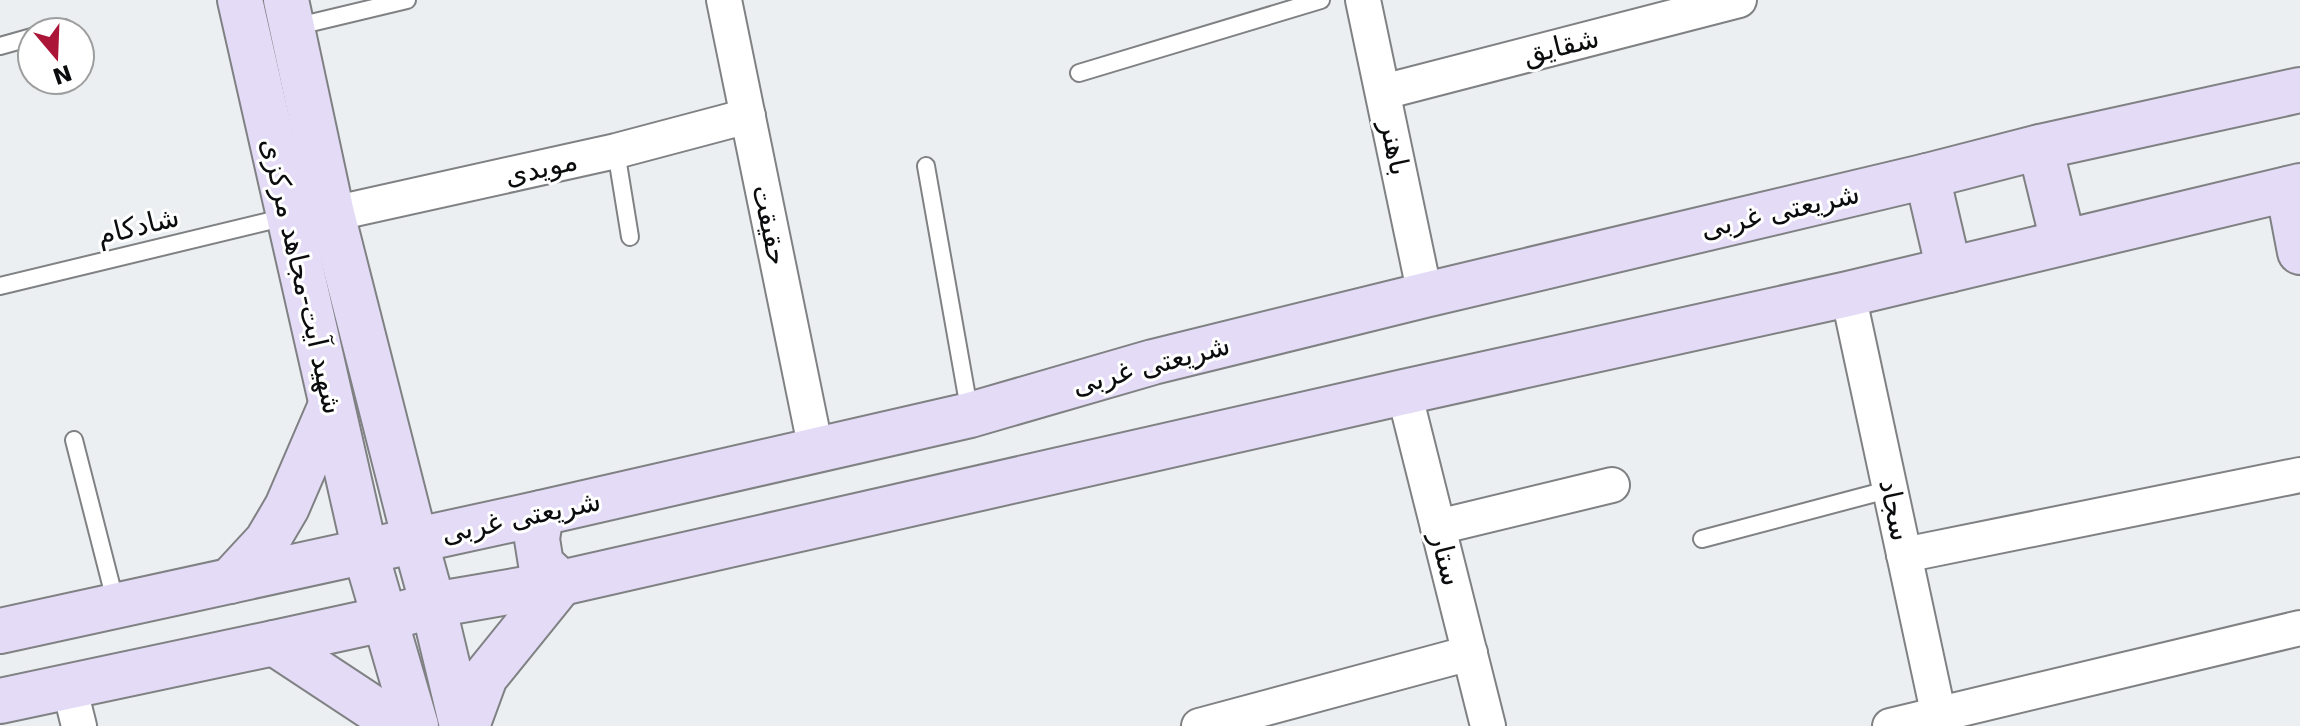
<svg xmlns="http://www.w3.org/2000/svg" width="2300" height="726" font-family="'DejaVu Sans',Cairo,sans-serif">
  <rect width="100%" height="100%" fill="#eceff2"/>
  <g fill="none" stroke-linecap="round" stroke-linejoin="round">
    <g stroke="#7f8183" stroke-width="20">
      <g id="lane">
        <path d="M294,27L407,0"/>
        <path d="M50,32L64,28"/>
        <path d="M0,46L32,37"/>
        <path d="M1079,73L1321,0"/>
        <path d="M616,151L630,237"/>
        <path d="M926,166L970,414"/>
        <path d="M0,286L286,217"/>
        <path d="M74,440L116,604"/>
        <path d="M1702,539L1891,489"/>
      </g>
    </g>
    <g stroke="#7f8183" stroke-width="38">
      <g id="street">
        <path d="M724,0L816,450"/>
        <path d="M1363,0L1425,295"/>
        <path d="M1383,92L1739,0"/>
        <path d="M332,214L616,151L748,116"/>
        <path d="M1848,294L1941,726"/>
        <path d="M1404,392L1488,726"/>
        <path d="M1438,527L1612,485"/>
        <path d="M1904,555L2300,475"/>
        <path d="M69,686L79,726"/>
        <path d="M1199,726L1470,653"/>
        <path d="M1890,726L2300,628"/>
      </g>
    </g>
    <g stroke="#7f8183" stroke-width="48">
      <g id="secondary">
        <path d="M240,0L365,551L416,726"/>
        <path d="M286,0L332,214L415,540L433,605L462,726"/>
        <path d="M2040,147L2063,241"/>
        <path d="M1927,176L1949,270"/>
        <path d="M2288,189L2300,252"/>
        <path d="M230,581L267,541L287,507L331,405"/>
        <path d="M0,631L541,513L970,415L1153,362L1425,295L1927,176L2040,147L2300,90"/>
        <path d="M274,643L400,726"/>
        <path d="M0,701L274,643L384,619L433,605L561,583L1404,392L1848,294L2300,186"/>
        <path d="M467,726L485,677L561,583L541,564L537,539L541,513"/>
      </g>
    </g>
    <use href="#lane" stroke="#fff" stroke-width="16"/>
    <use href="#street" stroke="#fff" stroke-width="34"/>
    <use href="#secondary" stroke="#e4dbf7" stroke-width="44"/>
  </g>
  <g text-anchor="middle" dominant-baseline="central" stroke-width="6" stroke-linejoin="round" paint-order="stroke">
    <g font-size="28" fill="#0b0c0d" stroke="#fff">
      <text transform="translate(1561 46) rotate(-14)">شقایق</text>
      <text transform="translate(1395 148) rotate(78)">باهنر</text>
      <text transform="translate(541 168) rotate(-13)">مویدی</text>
      <text transform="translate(1780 211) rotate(-13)">شریعتی غربی</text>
      <text transform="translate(770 225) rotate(78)">حقیقت</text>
      <text transform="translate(138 226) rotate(-14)">شادکام</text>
      <text transform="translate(302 276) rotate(77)">شهید آیت-مجاهد مرکزی</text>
      <text transform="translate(1151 365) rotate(-15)">شریعتی غربی</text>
      <text transform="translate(1895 510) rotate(78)">سجاد</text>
      <text transform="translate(521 517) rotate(-12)">شریعتی غربی</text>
      <text transform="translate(1446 559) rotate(76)">ستار</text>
    </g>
  </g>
  <g transform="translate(56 56) rotate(161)"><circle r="38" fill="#ffffff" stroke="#9d9e9e" stroke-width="2"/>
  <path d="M0-6L14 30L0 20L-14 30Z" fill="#ab1538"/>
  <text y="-12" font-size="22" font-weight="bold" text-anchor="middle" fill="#0b0c0d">N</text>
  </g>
</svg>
